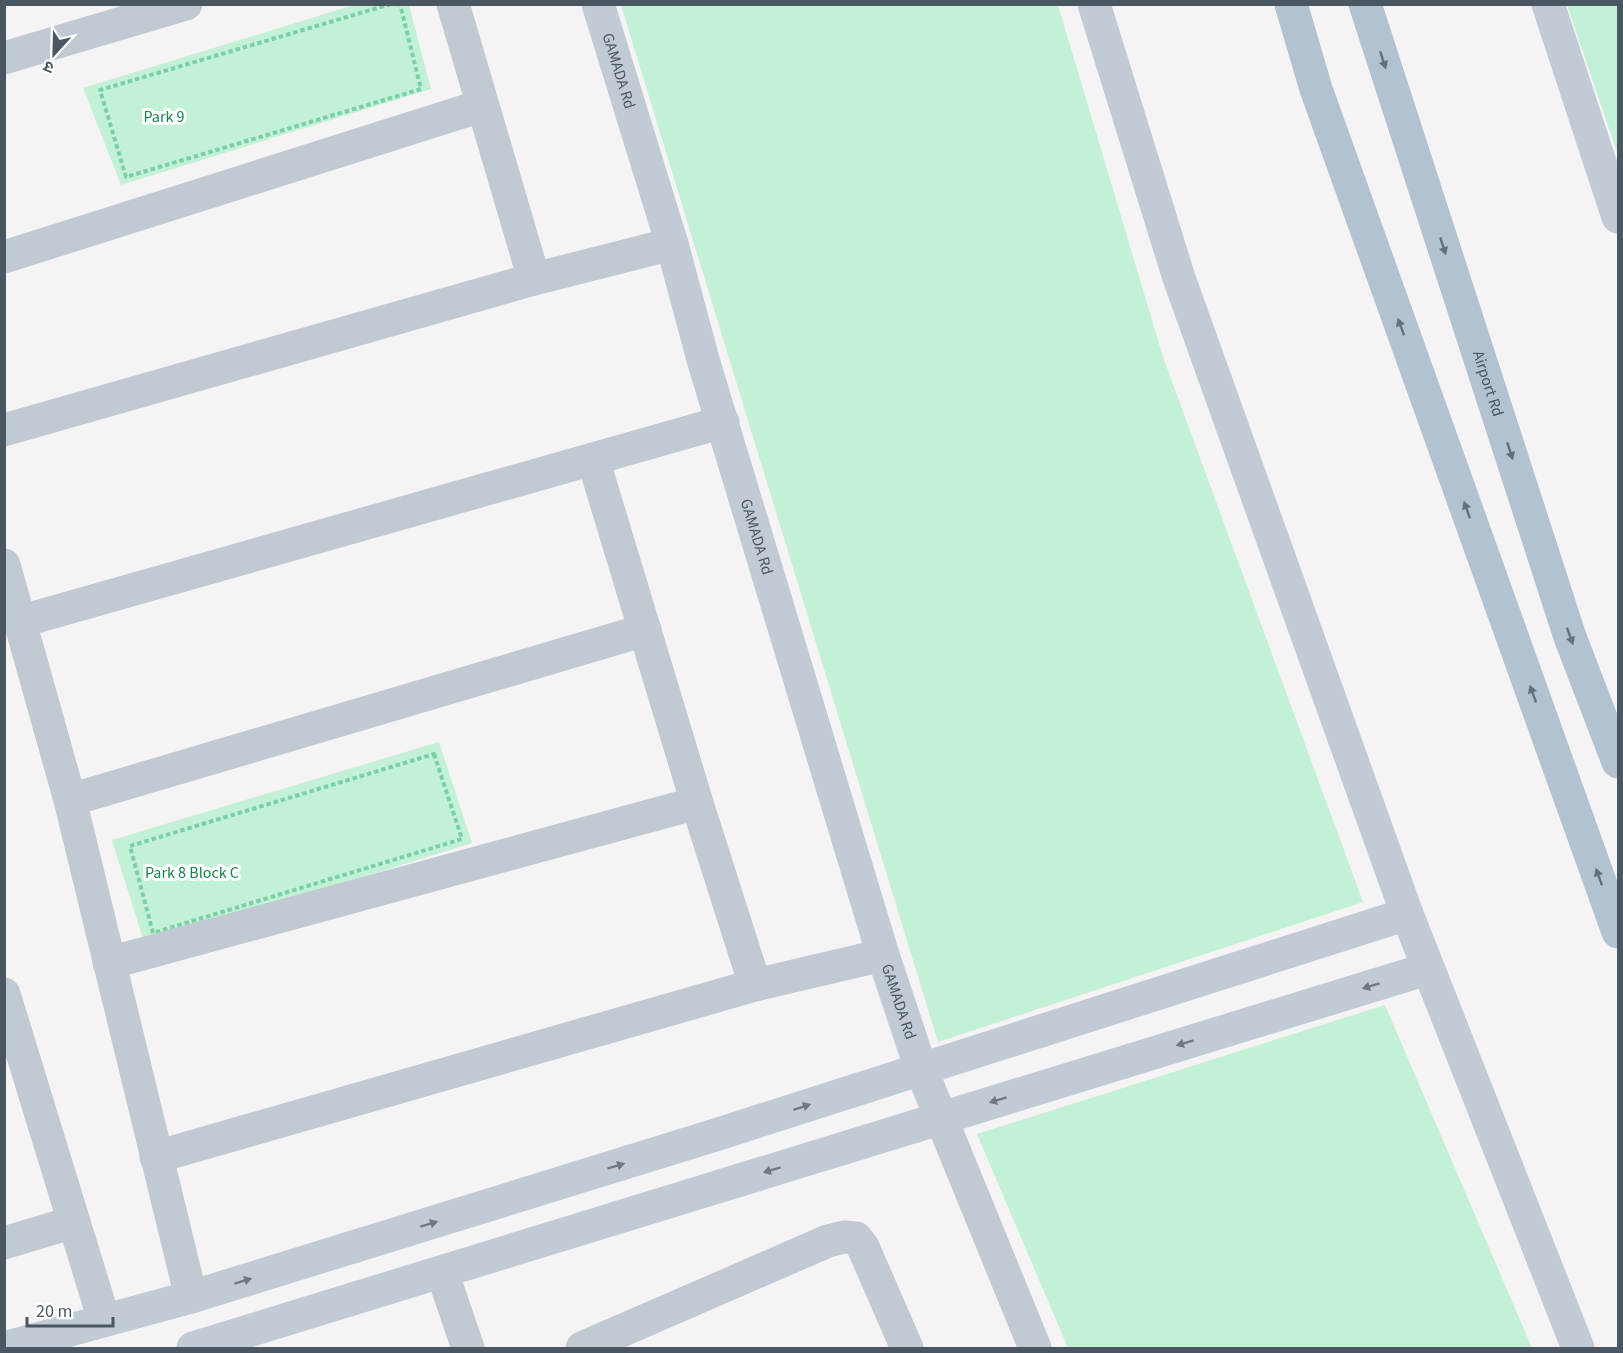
<svg xmlns="http://www.w3.org/2000/svg" width="1623" height="1353" font-family="'Source Sans 3','Noto Sans Devanagari',sans-serif">
  <rect width="100%" height="100%" fill="#f5f3f3"/>
  <g fill="#c3f1d5">
    <path d="M409,5L431,89L121,185L83,88L354,5Z"/>
    <path d="M621,5H1058L1163,357L1363,902L938,1042Z"/>
    <path d="M1567,5H1618V155Z"/>
    <path d="M439,742L472,843L145,945L112,840Z"/>
    <path d="M1385,1005L1532,1348H1068L977,1134Z"/>
  </g>
  <g fill="none" stroke-linecap="round" stroke-linejoin="round">
    <g stroke="#7ad0a6" stroke-width="4" stroke-dasharray="4.5 3" stroke-linecap="butt">
      <path d="M391,4L100,90L126,177L421,89L400,4"/>
      <path d="M434,754L462,839L153,933L130,846Z"/>
    </g>
    <g stroke="#c1cad2" stroke-width="33">
      <path d="M453,4L534,279"/>
      <path d="M4,58L186,4"/>
      <path d="M4,257L481,106"/>
      <path d="M4,430L534,279L672,244"/>
      <path d="M593,459L697,803L755,985L883,955"/>
      <path d="M4,565L70,800"/>
      <path d="M22,621L723,422"/>
      <path d="M109,963L697,803"/>
      <path d="M4,994L104,1320"/>
      <path d="M921,1069L1035,1348"/>
      <path d="M156,1157L755,985"/>
      <path d="M4,1243L74,1222"/>
      <path d="M442,1272L468,1348"/>
      <path d="M191,1297L70,800L645,630"/>
      <path d="M582,1348L828,1241L844,1237L856,1238L863,1247L907,1348"/>
    </g>
    <g stroke="#c1cbd6" stroke-width="33">
      <path id="s1" d="M598,4L672,244L704,363L883,955L921,1069"/>
      <path d="M1094,4L1179,278L1407,914L1578,1348"/>
      <path d="M1548,4L1618,217"/>
      <path d="M4,1348L191,1297L712,1136L1407,914"/>
      <path d="M193,1348L1427,969"/>
    </g>
    <g stroke="#b3c2d1" stroke-width="33">
      <path d="M1291,4L1316,89L1618,932"/>
      <path id="s2" d="M1365,4L1570,637L1618,762"/>
    </g>
  </g>
  <defs><path id="oneway-solid" d="M-6-.8H1V-3.2L6.5 0L1 3.2V.8H-6Z" transform="scale(1.5)"/></defs>
  <g fill="#64717d">
    <use href="#oneway-solid" transform="translate(1383 60) rotate(72)"/>
    <use href="#oneway-solid" transform="translate(1443 246) rotate(72)"/>
    <use href="#oneway-solid" transform="translate(1401 327) rotate(-110)"/>
    <use href="#oneway-solid" transform="translate(1510 451) rotate(72)"/>
    <use href="#oneway-solid" transform="translate(1467 510) rotate(-110)"/>
    <use href="#oneway-solid" transform="translate(1570 636) rotate(70)"/>
    <use href="#oneway-solid" transform="translate(1533 694) rotate(-110)"/>
    <use href="#oneway-solid" transform="translate(1599 877) rotate(-110)"/>
  </g>
  <g fill="#6e7984">
    <use href="#oneway-solid" transform="translate(1371 986) rotate(163)"/>
    <use href="#oneway-solid" transform="translate(1185 1043) rotate(163)"/>
    <use href="#oneway-solid" transform="translate(998 1100) rotate(163)"/>
    <use href="#oneway-solid" transform="translate(802 1107) rotate(-18)"/>
    <use href="#oneway-solid" transform="translate(616 1166) rotate(-17)"/>
    <use href="#oneway-solid" transform="translate(772 1170) rotate(163)"/>
    <use href="#oneway-solid" transform="translate(429 1224) rotate(-17)"/>
    <use href="#oneway-solid" transform="translate(243 1281) rotate(-17)"/>
  </g>
  <g text-anchor="middle" dominant-baseline="central" stroke-width="6" stroke-linejoin="round" paint-order="stroke">
    <g font-size="16" fill="#4a5661" stroke="#fff">
      <text stroke="none"><textPath href="#s1" startOffset="70">GAMADA Rd</textPath></text>
      <text stroke="none"><textPath href="#s2" startOffset="399">Airport Rd</textPath></text>
      <text stroke="none"><textPath href="#s1" startOffset="556">GAMADA Rd</textPath></text>
      <text stroke="none"><textPath href="#s1" startOffset="1042">GAMADA Rd</textPath></text>
    </g>
    <g font-size="16" fill="#17864f" stroke="#fff">
      <text x="164" y="117">Park 9</text>
      <text x="192" y="873">Park 8 Block C</text>
    </g>
  </g>
  <rect width="1623" height="1353" fill="none" stroke="#4a5661" stroke-width="12"/>
  <g transform="translate(54 54) rotate(202)" stroke="#ffffff" stroke-width="4.5" paint-order="stroke">
  <path d="M0-4.5L10 22L0 15L-10 22Z" fill="#4a5661"/>
  <text y="-9" font-size="16" font-weight="bold" text-anchor="middle" fill="#4a5661">उ</text>
  </g>
  <path d="M27 1317v9h86v-9" fill="none" stroke="#4a5661" stroke-width="3"/>
  <text x="36" y="1317" font-size="18" fill="#4a5661" stroke="#ffffff" stroke-width="4.5" paint-order="stroke">20 m</text>
</svg>
